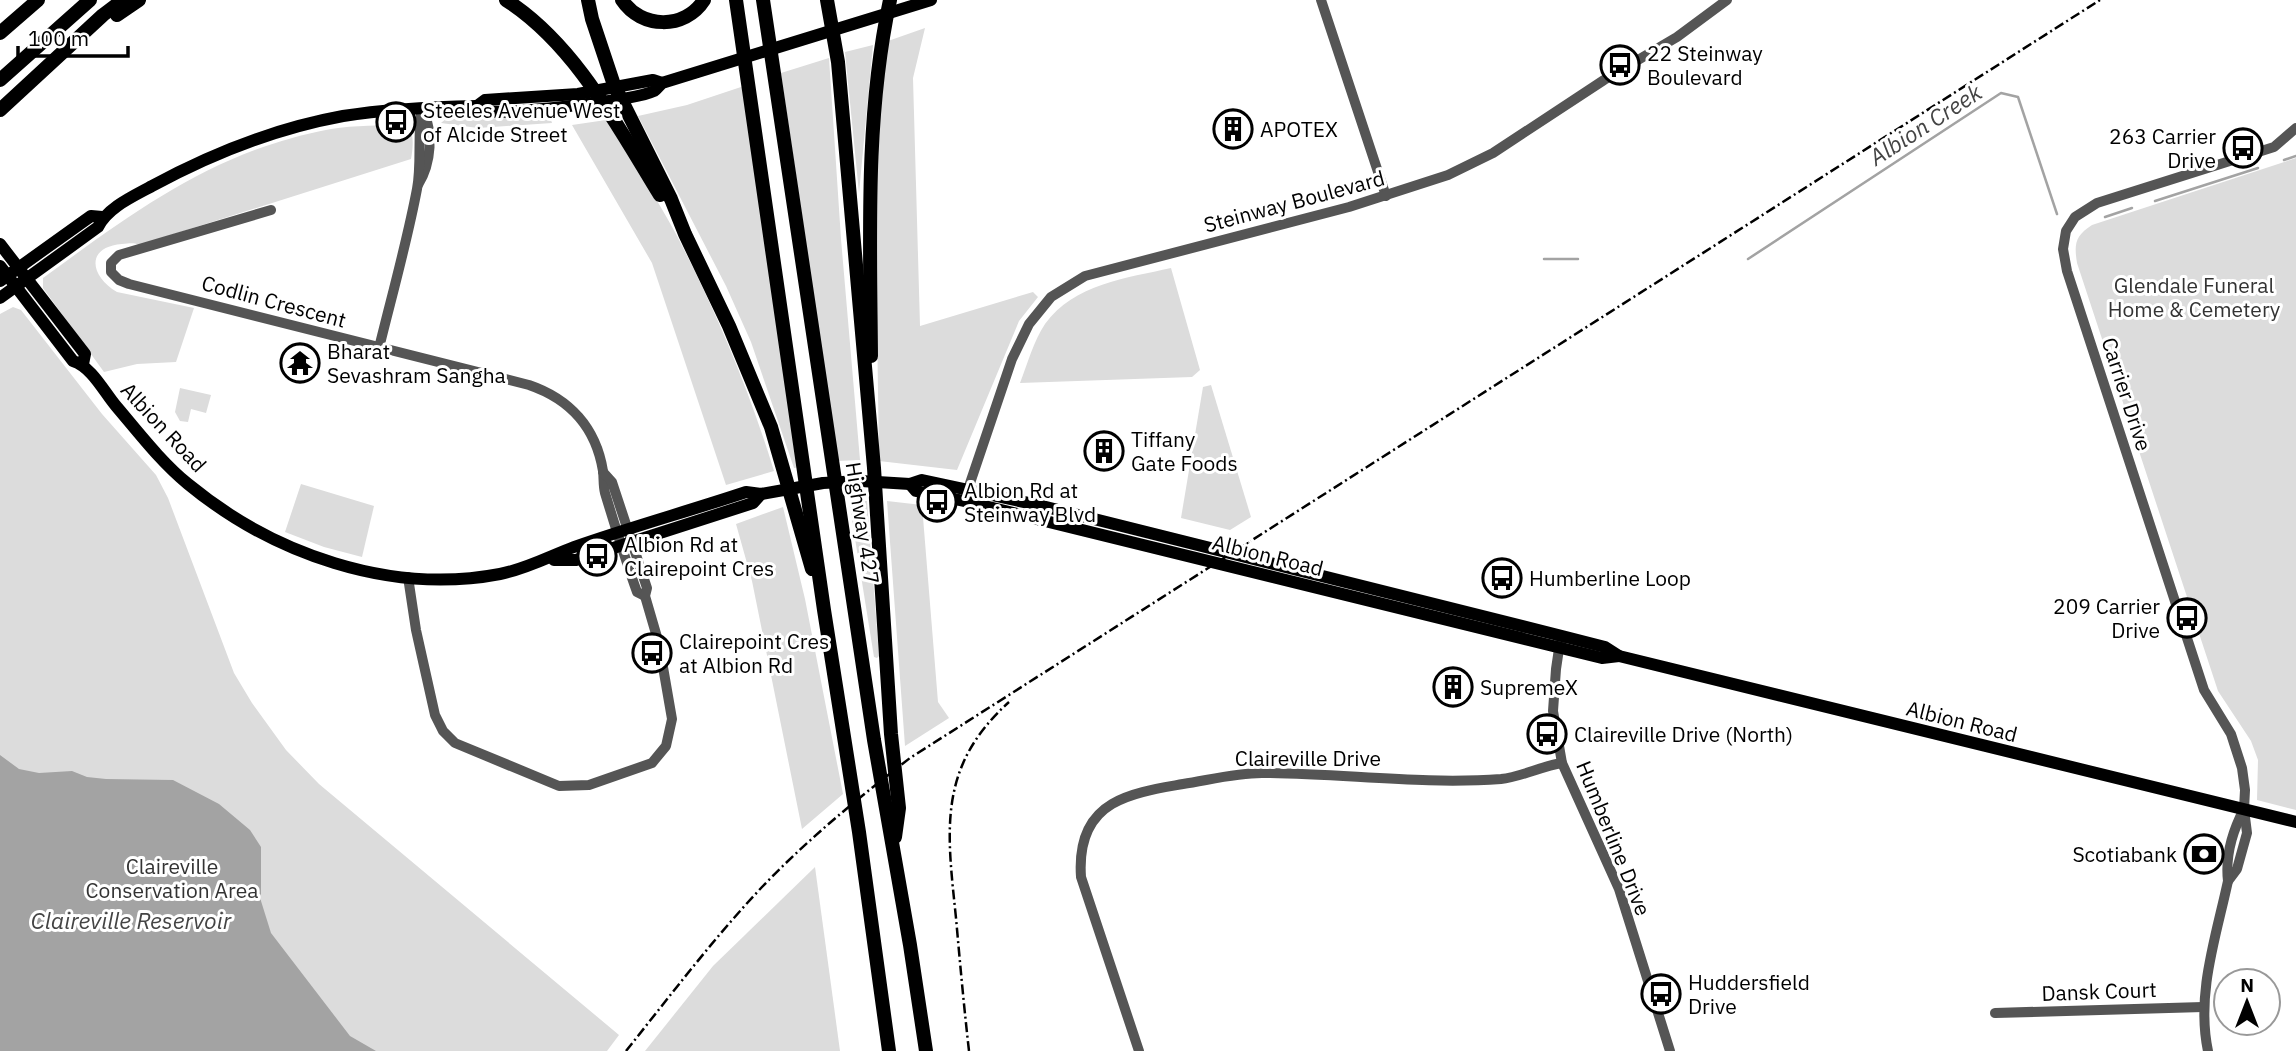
<svg xmlns="http://www.w3.org/2000/svg" width="2296" height="1051" font-family="'IBM Plex Sans',sans-serif">
  <rect width="100%" height="100%" fill="#fff"/>
  <g fill="#dcdcdc">
    <path d="M925,28L913,78L920,326L1033,292L1038,297L1019,321L957,470L879,461L877,322V139L888,41Z"/>
    <path d="M873,45L859,193L845,52Z"/>
    <path d="M829,58L841,239L860,460L838,461L781,73Z"/>
    <path d="M744,86L800,467L794,468L751,342L726,286L638,116L687,105Z"/>
    <path d="M543,113L550,117L552,123L478,128L441,123L448,117Z"/>
    <path d="M606,120C630,158 655,195 676,234C716,311 749,389 774,471L726,485L652,263L572,125Z"/>
    <path d="M406,124C415,131 413,148 411,159L139,245C132,242 129,244 122,244C85,247 90,276 117,292L194,308L176,362L137,364L104,372L43,288V278C135,211 216,150 331,129C355,125 381,126 406,124Z"/>
    <path d="M2296,158V810L2257,800L2258,760L2251,741L2218,691L2077,263C2074,244 2075,236 2092,225Z"/>
    <path d="M1171,268L1200,370L1192,377L1020,383C1027,365 1034,340 1045,324C1074,284 1127,278 1171,268Z"/>
    <path d="M13,307L21,310L102,414L156,475L168,498L234,673L252,703L286,750L319,784L619,1035L607,1051H0V314Z"/>
    <path d="M1211,385L1251,517L1230,530L1181,518L1203,387Z"/>
    <path d="M180,388L211,395L206,413L191,409L188,422L180,421L175,412Z"/>
    <path d="M301,484L374,506L362,557L324,547L285,532Z"/>
    <path d="M849,501H867L879,656L877,658L874,657Z"/>
    <path d="M887,501L922,505L938,702L949,718L905,746Z"/>
    <path d="M783,507L805,599L843,794L802,829L752,581L736,524Z"/>
    <path d="M815,867L840,1051H645L713,966Z"/>
  </g>
  <path fill="#a3a3a3" d="M0,755L19,769L39,773L72,771L87,777L106,779L173,780L219,804L250,830L261,847V901L271,933L350,1036L376,1051H0Z"/>
  <g fill="none" stroke-linecap="round" stroke-linejoin="round">
    <g stroke="#a3a3a3" stroke-width="2.5">
      <path d="M2284,160L2296,156"/>
      <path d="M2155,201L2258,168"/>
      <path d="M2105,217L2132,208"/>
      <path d="M1544,259H1578"/>
      <path d="M1748,259L2001,93L2018,97L2057,214"/>
    </g>
    <g stroke="#555" stroke-width="10">
      <path d="M1321,0L1386,196"/>
      <path d="M418,185C432,162 433,133 423,109"/>
      <path d="M271,210L119,255L111,263V272L119,280L129,284L529,385C570,399 596,428 603,471C604,479 603,485 605,493C615,526 625,559 637,592L645,596"/>
      <path d="M379,348C392,295 407,242 417,189C422,162 417,134 422,108"/>
      <path d="M966,495L1012,359L1029,324L1051,297L1085,276L1349,207L1448,175L1493,153L1604,80L1677,37L1727,0"/>
      <path d="M408,577L416,630L435,715L443,731L455,743L559,786L589,785L652,763L666,746L672,719L659,644L645,596L647,588L612,482L603,472"/>
      <path d="M1560,642L1556,669L1553,711L1562,763L1619,889L1670,1051"/>
      <path d="M2228,881L2237,869L2247,833L2244,809L2245,790L2242,768L2231,734L2204,690L2067,271L2063,249L2066,231L2075,217L2097,203L2274,147L2296,128"/>
      <path d="M1995,1013L2203,1007"/>
      <path d="M1139,1051L1081,877C1079,848 1085,820 1112,804C1132,792 1161,788 1183,784C1209,780 1236,773 1262,773C1341,773 1421,785 1501,779C1521,777 1542,766 1562,763"/>
      <path d="M2208,1051C2196,994 2216,937 2228,881C2225,855 2232,832 2244,809"/>
    </g>
    <g stroke="#000" stroke-width="12">
      <path d="M477,106L485,100L578,94L653,80L662,83"/>
      <path d="M0,244L85,354L83,364"/>
      <path d="M0,266L73,361C92,367 104,392 116,406C139,433 161,462 188,484C273,554 390,595 500,574C526,569 550,556 574,547C631,527 689,511 746,492L761,494L823,483L861,481L910,484L922,480L1038,505L1562,636L1605,647L1619,656L2296,822"/>
      <path d="M0,281L91,216L102,217"/>
      <path d="M0,298L98,227C108,207 134,196 152,186C211,154 277,128 343,116C387,109 432,107 477,106C480,108 483,110 487,111C506,115 636,100 654,91C657,89 659,86 662,83L931,0"/>
      <path d="M910,484L916,491L964,501L1602,658L1619,656"/>
      <path d="M554,560H576L753,503L761,494"/>
    </g>
    <g stroke="#000" stroke-width="14">
      <path d="M506,0C575,44 618,127 660,195"/>
      <path d="M588,0L592,19L614,85L671,199L685,234L729,326L771,427L812,569"/>
      <path d="M622,0C641,29 685,30 704,0"/>
      <path d="M736,0L824,610L859,832L889,1051"/>
      <path d="M763,0L874,740L910,945L926,1051"/>
      <path d="M827,0L838,62L874,468L891,734L899,808L895,837"/>
      <path d="M117,15L139,0"/>
      <path d="M0,33L38,0"/>
      <path d="M0,80L90,0"/>
      <path d="M0,110L103,15L123,0"/>
      <path d="M871,356C870,237 865,116 890,0"/>
    </g>
    <g stroke="#000" stroke-width="2.5" stroke-dasharray="10 3.5 2 3.5" stroke-linecap="butt">
      <path d="M626,1051C670,996 713,939 762,887C807,840 858,798 910,758L2100,0"/>
      <path d="M969,1051C964,1007 960,963 956,918C947,831 937,767 1009,702"/>
    </g>
  </g>
  <defs>
    <g id="bus-ring" transform="scale(2.0125)"><circle r="9.5" fill="#fff" stroke="#000" stroke-width="1.5"/><path d="M-5-6H5V4H4V6H2V4H-2V6H-4V4H-5ZM-3.5-4V0h7V-4ZM-3.5 1.2v1.5H-2V1.2ZM2 1.2v1.5H3.5V1.2Z" fill="#000"/></g>
    <g id="building-ring" transform="scale(2.0125)"><circle r="9.5" fill="#fff" stroke="#000" stroke-width="1.5"/><path d="M-4-6H4V6H1V3H-1V6H-4ZM-2.5-4.3h1.7v1.8h-1.7ZM.8-4.3h1.7v1.8H.8ZM-2.5-1h1.7V.8h-1.7ZM.8-1h1.7V.8H.8Z" fill="#000"/></g>
    <g id="temple-ring" transform="scale(2.0125)"><circle r="9.5" fill="#fff" stroke="#000" stroke-width="1.5"/><path d="M0-6L5-2H3V0L6.5 2.5H4V6H1.5V3h-3V6H-4V2.5H-6.5L-3 0V-2H-5Z" fill="#000"/></g>
    <g id="bank-ring" transform="scale(2.0125)"><circle r="9.5" fill="#fff" stroke="#000" stroke-width="1.5"/><path d="M-6-4H6V4H-6ZM0-2.3a2.3 2.3 0 1 0 0 4.6a2.3 2.3 0 1 0 0-4.6Z" fill="#000"/></g>
  </defs>
  <g fill-rule="evenodd">
    <use href="#bus-ring" x="1620" y="65"/>
    <use href="#bus-ring" x="396" y="122"/>
    <use href="#building-ring" x="1233" y="129"/>
    <use href="#bus-ring" x="2243" y="148"/>
    <use href="#temple-ring" x="300" y="363"/>
    <use href="#building-ring" x="1104" y="451"/>
    <use href="#bus-ring" x="937" y="502"/>
    <use href="#bus-ring" x="597" y="556"/>
    <use href="#bus-ring" x="1502" y="578"/>
    <use href="#bus-ring" x="2187" y="618"/>
    <use href="#bus-ring" x="652" y="653"/>
    <use href="#building-ring" x="1453" y="687"/>
    <use href="#bus-ring" x="1547" y="734"/>
    <use href="#bank-ring" x="2204" y="854"/>
    <use href="#bus-ring" x="1661" y="994"/>
  </g>
  <g text-anchor="middle" dominant-baseline="central" stroke-width="6" stroke-linejoin="round" paint-order="stroke">
    <g font-size="21" fill="#000" stroke="#fff" text-anchor="start">
      <text x="1647" y="53">22 Steinway<tspan x="1647" dy="24">Boulevard</tspan></text>
      <text x="423" y="110">Steeles Avenue West<tspan x="423" dy="24">of Alcide Street</tspan></text>
      <text x="1260" y="129">APOTEX</text>
      <text x="2216" y="136" text-anchor="end">263 Carrier<tspan x="2216" dy="24">Drive</tspan></text>
      <text x="327" y="351">Bharat<tspan x="327" dy="24">Sevashram Sangha</tspan></text>
      <text x="1131" y="439">Tiffany<tspan x="1131" dy="24">Gate Foods</tspan></text>
      <text x="964" y="490">Albion Rd at<tspan x="964" dy="24">Steinway Blvd</tspan></text>
      <text x="624" y="544">Albion Rd at<tspan x="624" dy="24">Clairepoint Cres</tspan></text>
      <text x="1529" y="578">Humberline Loop</text>
      <text x="2160" y="606" text-anchor="end">209 Carrier<tspan x="2160" dy="24">Drive</tspan></text>
      <text x="679" y="641">Clairepoint Cres<tspan x="679" dy="24">at Albion Rd</tspan></text>
      <text x="1480" y="687">SupremeX</text>
      <text x="1574" y="734">Claireville Drive (North)</text>
      <text x="2177" y="854" text-anchor="end">Scotiabank</text>
      <text x="1688" y="982">Huddersfield<tspan x="1688" dy="24">Drive</tspan></text>
    </g>
    <g font-size="21" fill="#000" stroke="#fff">
      <text transform="translate(1294 201) rotate(-15)">Steinway Boulevard</text>
      <text transform="translate(274 301) rotate(15)">Codlin Crescent</text>
      <text transform="translate(2127 394) rotate(72)">Carrier Drive</text>
      <text transform="translate(164 427) rotate(47)">Albion Road</text>
      <text transform="translate(863 523) rotate(81)">Highway 427</text>
      <text transform="translate(1268 555) rotate(14)">Albion Road</text>
      <text transform="translate(1962 721) rotate(14)">Albion Road</text>
      <text x="1308" y="758">Claireville Drive</text>
      <text transform="translate(1614 838) rotate(68)">Humberline Drive</text>
      <text transform="translate(2099 991) rotate(-2)">Dansk Court</text>
    </g>
    <g font-size="21" fill="#333" stroke="#fff">
      <text x="2194" y="285">Glendale Funeral<tspan x="2194" dy="24">Home &amp; Cemetery</tspan></text>
      <text x="172" y="866">Claireville<tspan x="172" dy="24">Conservation Area</tspan></text>
    </g>
    <g font-size="23" font-style="italic" fill="#444" stroke="#fff">
      <text transform="translate(1925 124) rotate(-33)">Albion Creek</text>
      <text x="131" y="920">Claireville Reservoir</text>
    </g>
  </g>
  <g transform="translate(2247 1002)"><circle r="33" fill="#ffffff" stroke="#999999" stroke-width="2"/>
  <path d="M0-5L12 26L0 18L-12 26Z" fill="#000000"/>
  <text y="-10" font-size="19" font-weight="bold" text-anchor="middle" fill="#000000">N</text>
  </g>
  <path d="M18 46v10h110v-10" fill="none" stroke="#000000" stroke-width="3.5"/>
  <text x="28" y="46" font-size="21" fill="#000000" stroke="#ffffff" stroke-width="5" paint-order="stroke">100 m</text>
</svg>
